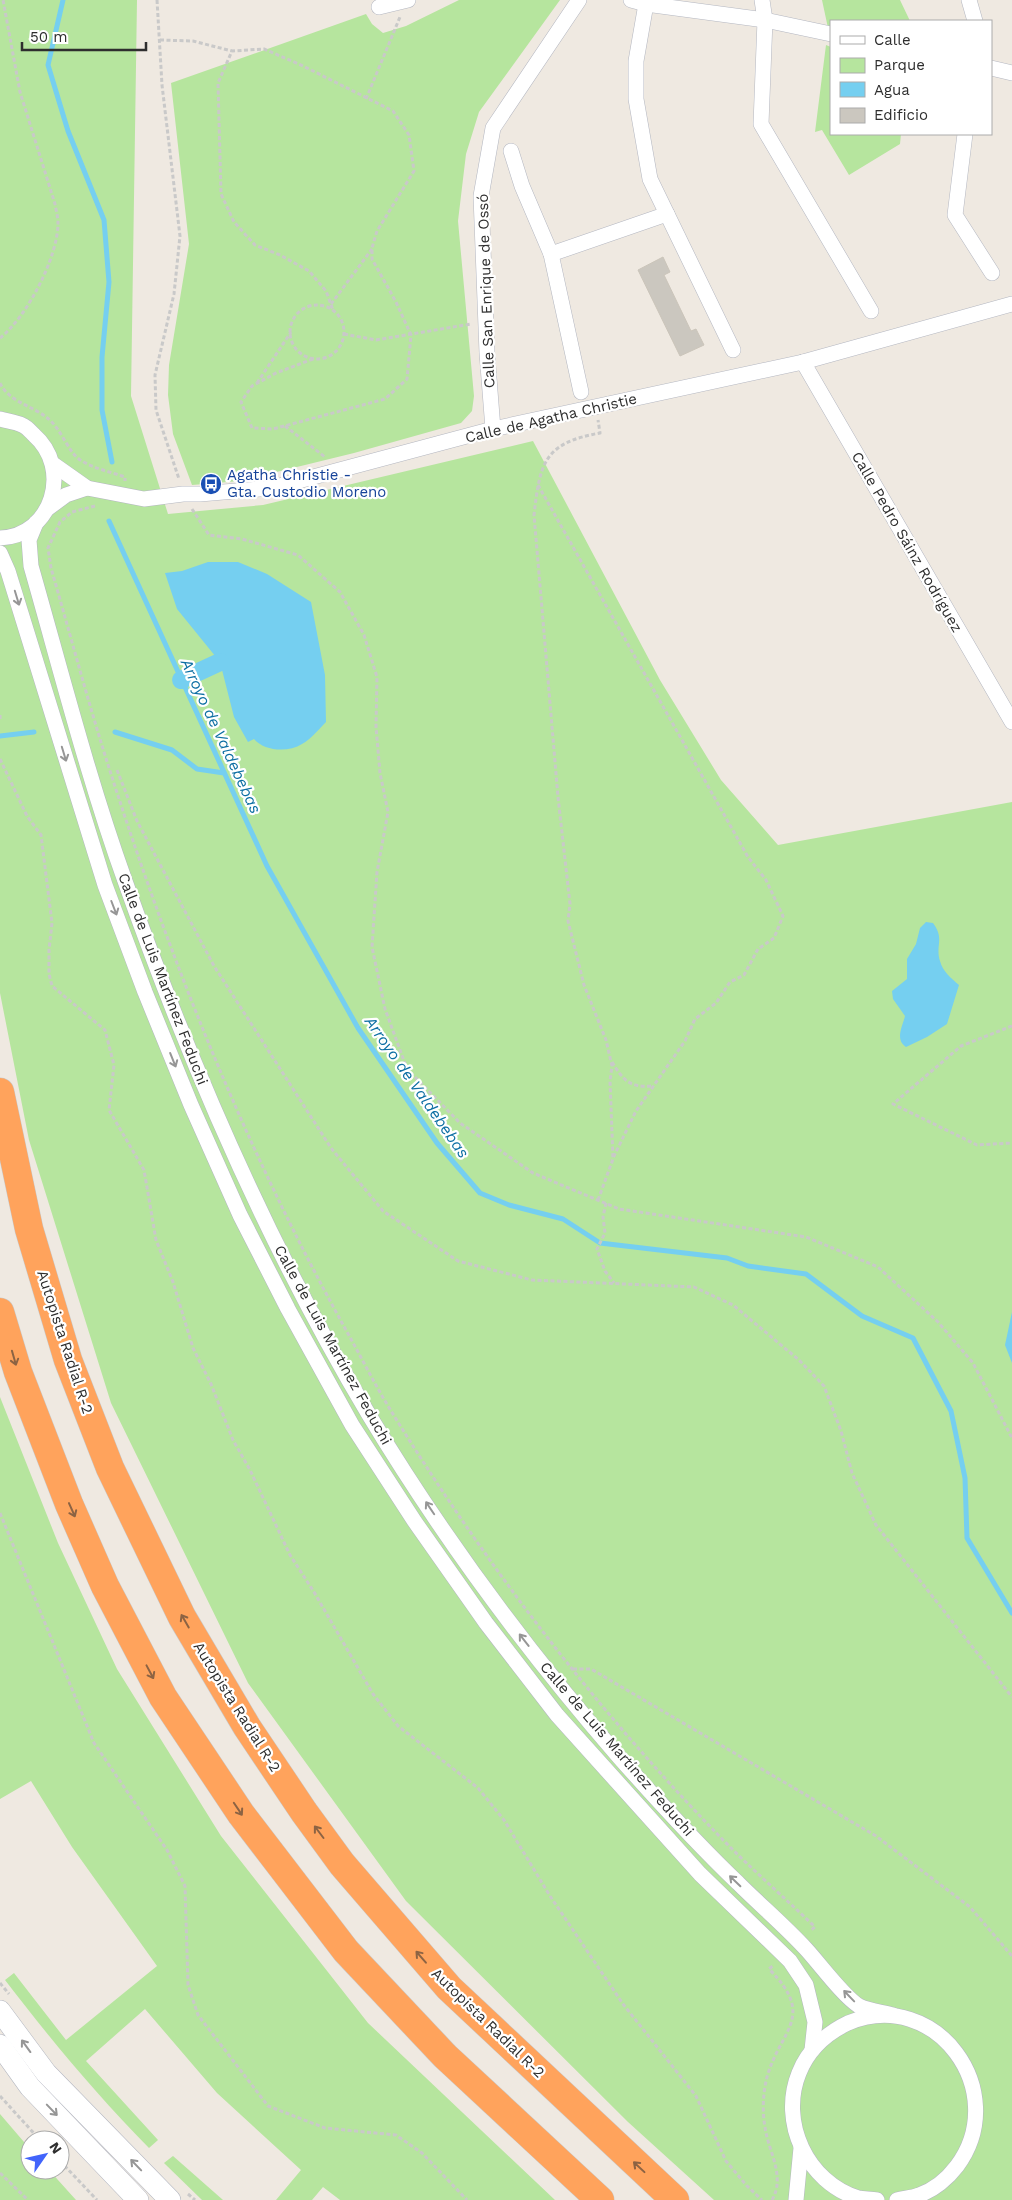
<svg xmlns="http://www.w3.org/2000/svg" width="1012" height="2200" font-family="'Work Sans',sans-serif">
  <rect width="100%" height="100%" fill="#efe9e1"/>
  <g fill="#b6e59e">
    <path d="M0,0H137L131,396L168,514L263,505L533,441L660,680L721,780L778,845L1012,802V2200H714L628,2122L406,1901L248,1683L111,1403L29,1140L0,993Z"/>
    <path d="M459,0H560L479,112L466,154L458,221L474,396L472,411L461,423L354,453L240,481L192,485L173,434L168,395L169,365L189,244L171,83L366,14L372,24L383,33L406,26Z"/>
    <path d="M822,0H900L910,21H831V29L828,28Z"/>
    <path d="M826,45L831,47V134H901L900,144L849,175L822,130L815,132Z"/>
    <path d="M0,1397L58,1543L117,1669L221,1836L368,2023L555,2200H340L323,2187L312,2200H276L301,2170L217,2093L145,2009L86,2061L158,2140L149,2148C96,2094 51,2040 5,1980L14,1973L66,2040L157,1966L72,1847L31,1781L0,1799Z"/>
    <path d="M0,2114L30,2149V2170H49L76,2200H0Z"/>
    <path d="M173,2156L223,2200H202L164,2163Z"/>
  </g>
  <g fill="#75cff0">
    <path d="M208,562H238L267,574L311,602L325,675L326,722C319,729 311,739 302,744C288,753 264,751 254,739L248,742L234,717L220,662L177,609L165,573L182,571Z"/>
    <path d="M926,922L933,923C945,939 935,945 940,961C943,972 951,978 959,985L947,1024L927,1037L906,1047C895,1039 902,1028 905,1016L893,999L892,991L907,979V959L916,944L920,928Z"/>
    <path d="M1012,1312V1363L1005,1345Z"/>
  </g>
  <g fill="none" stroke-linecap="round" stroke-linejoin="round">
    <g stroke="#75cff0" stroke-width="5">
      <path d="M63,0L48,65L68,131L104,220L109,282L102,357V410L112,462"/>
      <path d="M109,521L267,866L358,1028L437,1143L480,1193L509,1205L563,1219L600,1243L727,1258L748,1266L806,1274L862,1316L913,1338L951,1411L965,1478L967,1538L1012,1613"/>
      <path d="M115,732L172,750L197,769L224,773"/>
      <path d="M0,736L34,732"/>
    </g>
    <path stroke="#75cff0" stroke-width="18" d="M181,680L220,662"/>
  </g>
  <path fill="#cbc7bf" stroke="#cbc5ba" d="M663,257L670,272L664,275L691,331L696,329L704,345L680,356L638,270Z"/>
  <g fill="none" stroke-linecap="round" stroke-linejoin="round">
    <g stroke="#b4b7c1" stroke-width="16">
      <g id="street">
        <path d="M631,0L646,4L765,20L831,34"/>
        <path d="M762,0L765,20L761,124L871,311"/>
        <path d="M969,0L975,21"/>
        <path d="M646,4L636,61V99L650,179L733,350"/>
        <path d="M379,7L408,0"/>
        <path d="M991,68L1012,73"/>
        <path d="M965,134L955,215L992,273"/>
        <path d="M511,151L522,186L551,254L581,392"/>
        <path d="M551,254L667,214"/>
        <path d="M803,362L1012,722"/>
        <path d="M0,419C7,421 16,422 22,425C27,427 31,432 34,435C72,468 53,536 0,538"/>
        <path d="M493,429L487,353L481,196L493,128L579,0"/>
        <path d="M53,464L87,488L144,499L183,494H200L272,488L493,429L803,362L1012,304"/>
        <path d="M47,509L66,495L87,488"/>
        <path d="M36,523L29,540L31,566C61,671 88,778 125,881C190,1065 269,1247 369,1415C442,1536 527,1651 619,1757C657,1800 696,1843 738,1883C760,1905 785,1926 806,1949C819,1963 844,1997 859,2006C869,2011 882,2012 893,2015"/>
        <path d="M0,553L8,571L105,885L145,992L191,1105L240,1215L288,1309L352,1425L415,1522L486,1623L557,1715L700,1874L790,1961L806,1985L815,2022L812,2050"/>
        <path d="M796,2200L801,2148"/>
        <path d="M877,2200C871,2199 864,2199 858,2198C807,2182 779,2122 799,2073C808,2050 827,2033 848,2023C936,1986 1012,2092 957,2166C948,2178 934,2190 919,2195C912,2198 904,2198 897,2200"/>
      </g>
    </g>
    <g stroke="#b4b7c1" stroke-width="22">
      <g id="secondary">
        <path d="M0,2011L46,2073L170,2200"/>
        <path d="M0,2045L30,2087L138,2200"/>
      </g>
    </g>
    <g stroke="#c9c9c9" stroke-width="29">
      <g id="highway">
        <path d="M0,1092L29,1229L68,1360L110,1468L182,1617L247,1727L304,1812L342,1864L449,1988L675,2200"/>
        <path d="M0,1312L18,1372L69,1504L105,1586L163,1697L241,1814L346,1951L445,2056L600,2200"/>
      </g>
    </g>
    <g stroke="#c9c9c9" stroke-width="3" stroke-dasharray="4 2.5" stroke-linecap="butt">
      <path d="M157,0L162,85L180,236L174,294L155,375L156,410L179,479"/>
      <path d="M160,40L193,41L232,51"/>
      <path d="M366,99L400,17"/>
      <path d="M331,304L372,249"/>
      <circle cx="317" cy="332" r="27"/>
      <path d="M344,334L376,340L471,324"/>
      <path d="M0,338C27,317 58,257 58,223C58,217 56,210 55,204L20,92L3,0"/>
      <path d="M313,359L276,373L252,386L241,402L252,428L273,429L385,399L407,379L411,335L396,302L372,259V248L377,231L414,171L409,135L393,111L301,65L264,49L232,51L218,83L221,194L234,222L255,245L280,255L309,271L326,291L333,310"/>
      <path d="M0,383C8,401 32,406 46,417C62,428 68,454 82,461C95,469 111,472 125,477V481"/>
      <path d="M257,383L291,332"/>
      <path d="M285,426L325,457"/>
      <path d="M538,485L748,857L766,880L783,916L774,938L758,949L744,975L730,982L716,1003L695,1019L685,1041L636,1111L613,1158"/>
      <path d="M95,506L72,512L60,522L48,548L51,568C71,637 89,706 111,774C172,965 248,1154 346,1330C360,1355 373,1381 388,1406C485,1564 598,1713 728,1845C756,1873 786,1899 815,1927L810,1931"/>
      <path d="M192,509L209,535L242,539L298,555L340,592L364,635L377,677L376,727L380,773L388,812L377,872L372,947L385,1009L407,1069L460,1123L533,1173L619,1209L806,1237L878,1267L938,1322L973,1363L1012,1438"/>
      <path d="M0,715V721"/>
      <path d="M0,759L27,816L41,835L52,923L49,950V974L52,986L105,1030L114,1065L109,1110L144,1170L156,1240L173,1282L193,1348L211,1384L233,1440L250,1470L290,1555L314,1592L373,1694L398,1726L478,1788L504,1820L550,1896L623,2004L696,2096L726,2161L747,2186L762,2200"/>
      <path d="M117,770L137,821L214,966L331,1148L383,1211L458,1261L532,1280L694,1287L733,1305L799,1360L824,1386L841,1431L852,1473L876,1525L1012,1697"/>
      <path d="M1012,1026L961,1046L893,1104L977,1145L1012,1143"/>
      <path d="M612,1062C623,1080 630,1088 652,1086"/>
      <path d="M598,1200L613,1159L610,1081L612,1066L606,1040L584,985L568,921L570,904L558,797L534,515C540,464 543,443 600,433L598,420"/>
      <path d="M606,1203L603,1217L605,1233L597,1249L605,1271L614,1283"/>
      <path d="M0,1513L94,1743L167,1850L185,1886L188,1985L198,2015L268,2106L325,2128L396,2135L422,2153L467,2200"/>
      <path d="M573,1669H591L876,1836L970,1907L1012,1956"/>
      <path d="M0,1983L9,1994"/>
      <path d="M0,2096L40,2140"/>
      <path d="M60,2161L97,2200"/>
      <path d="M0,2173L28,2200"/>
      <path d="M188,2194L195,2200"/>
      <path d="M772,2200C786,2176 768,2151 765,2127C762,2111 763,2093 767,2077C780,2030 817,2017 769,1969L774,1965"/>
    </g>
    <use href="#street" stroke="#fff" stroke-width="15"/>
    <use href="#secondary" stroke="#fff" stroke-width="21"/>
    <use href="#highway" stroke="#ffa35c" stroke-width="28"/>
  </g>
  <defs><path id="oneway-shaft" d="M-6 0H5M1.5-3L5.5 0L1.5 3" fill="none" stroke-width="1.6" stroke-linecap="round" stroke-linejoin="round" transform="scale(1.25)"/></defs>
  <g stroke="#969696">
    <use href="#oneway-shaft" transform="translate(17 598) rotate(73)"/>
    <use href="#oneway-shaft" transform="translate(64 754) rotate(73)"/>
    <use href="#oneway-shaft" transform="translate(114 908) rotate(69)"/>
    <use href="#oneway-shaft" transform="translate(173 1060) rotate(68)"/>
    <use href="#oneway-shaft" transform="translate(430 1508) rotate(-124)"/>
    <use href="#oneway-shaft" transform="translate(524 1640) rotate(-128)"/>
    <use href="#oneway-shaft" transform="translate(735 1881) rotate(-136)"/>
    <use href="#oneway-shaft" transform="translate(849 1996) rotate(-134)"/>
    <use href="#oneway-shaft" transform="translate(26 2046) rotate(-126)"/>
    <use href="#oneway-shaft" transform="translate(52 2110) rotate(46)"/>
    <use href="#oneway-shaft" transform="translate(136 2165) rotate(-134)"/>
  </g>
  <g stroke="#8c6343">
    <use href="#oneway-shaft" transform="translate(14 1358) rotate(74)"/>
    <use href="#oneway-shaft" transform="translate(72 1510) rotate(66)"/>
    <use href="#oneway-shaft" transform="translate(185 1621) rotate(-120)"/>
    <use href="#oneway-shaft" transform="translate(150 1672) rotate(62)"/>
    <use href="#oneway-shaft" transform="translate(238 1809) rotate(56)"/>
    <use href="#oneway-shaft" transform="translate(319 1832) rotate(-127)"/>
    <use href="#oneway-shaft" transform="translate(421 1957) rotate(-131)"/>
    <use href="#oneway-shaft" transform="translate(639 2167) rotate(-137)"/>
  </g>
  <defs>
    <g id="bus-disc" transform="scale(1.125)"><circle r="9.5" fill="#1a4fb4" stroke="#fff"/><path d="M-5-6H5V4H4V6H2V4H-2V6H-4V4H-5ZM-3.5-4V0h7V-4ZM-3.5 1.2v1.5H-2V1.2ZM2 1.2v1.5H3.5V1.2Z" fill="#fff"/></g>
  </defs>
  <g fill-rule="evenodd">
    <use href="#bus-disc" x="211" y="484"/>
  </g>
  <g text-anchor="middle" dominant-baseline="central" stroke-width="4.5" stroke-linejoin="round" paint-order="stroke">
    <g font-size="15" fill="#2e2e2e" stroke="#fff">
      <text transform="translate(486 291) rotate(-92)">Calle San Enrique de Ossó</text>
      <text transform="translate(551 418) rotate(-13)">Calle de Agatha Christie</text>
      <text transform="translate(907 542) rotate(60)">Calle Pedro Sáinz Rodríguez</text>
      <text transform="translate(163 979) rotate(69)">Calle de Luis Martínez Feduchi</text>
      <text transform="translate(65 1342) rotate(72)">Autopista Radial R-2</text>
      <text transform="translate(333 1345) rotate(61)">Calle de Luis Martínez Feduchi</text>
      <text transform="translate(237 1707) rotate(58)">Autopista Radial R-2</text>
      <text transform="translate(617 1749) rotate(49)">Calle de Luis Martínez Feduchi</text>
      <text transform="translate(488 2023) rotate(44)">Autopista Radial R-2</text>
    </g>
    <g font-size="15" fill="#164399" stroke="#fff" text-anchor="start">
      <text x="227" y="475">Agatha Christie -<tspan x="227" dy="17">Gta. Custodio Moreno</tspan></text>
    </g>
    <g font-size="16" font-style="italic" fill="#0d6fa3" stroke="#fff">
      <text transform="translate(221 736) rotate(65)">Arroyo de Valdebebas</text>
      <text transform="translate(417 1087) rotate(55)">Arroyo de Valdebebas</text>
    </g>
  </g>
  <rect x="830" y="20" width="162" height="115" fill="#ffffff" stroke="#ababab"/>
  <rect x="840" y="36" width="25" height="8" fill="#ffffff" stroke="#ababab"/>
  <text x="874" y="45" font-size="15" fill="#2e2e2e">Calle</text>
  <rect x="840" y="58" width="25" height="15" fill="#b6e59e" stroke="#ababab"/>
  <text x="874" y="70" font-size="15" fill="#2e2e2e">Parque</text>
  <rect x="840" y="82" width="25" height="15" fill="#75cff0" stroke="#ababab"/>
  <text x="874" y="95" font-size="15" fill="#2e2e2e">Agua</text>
  <rect x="840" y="108" width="25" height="15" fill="#cbc7bf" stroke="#ababab"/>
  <text x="874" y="120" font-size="15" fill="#2e2e2e">Edificio</text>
  <g transform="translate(45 2155) rotate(56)"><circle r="24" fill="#ffffff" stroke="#ababab"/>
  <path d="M0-4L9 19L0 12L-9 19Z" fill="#4264fb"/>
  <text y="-8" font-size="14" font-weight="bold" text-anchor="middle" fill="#2e2e2e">N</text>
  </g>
  <path d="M22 42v8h124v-8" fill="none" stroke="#2e2e2e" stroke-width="2.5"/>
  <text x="30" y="42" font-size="15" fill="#2e2e2e" stroke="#ffffff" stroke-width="4" paint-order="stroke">50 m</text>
</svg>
